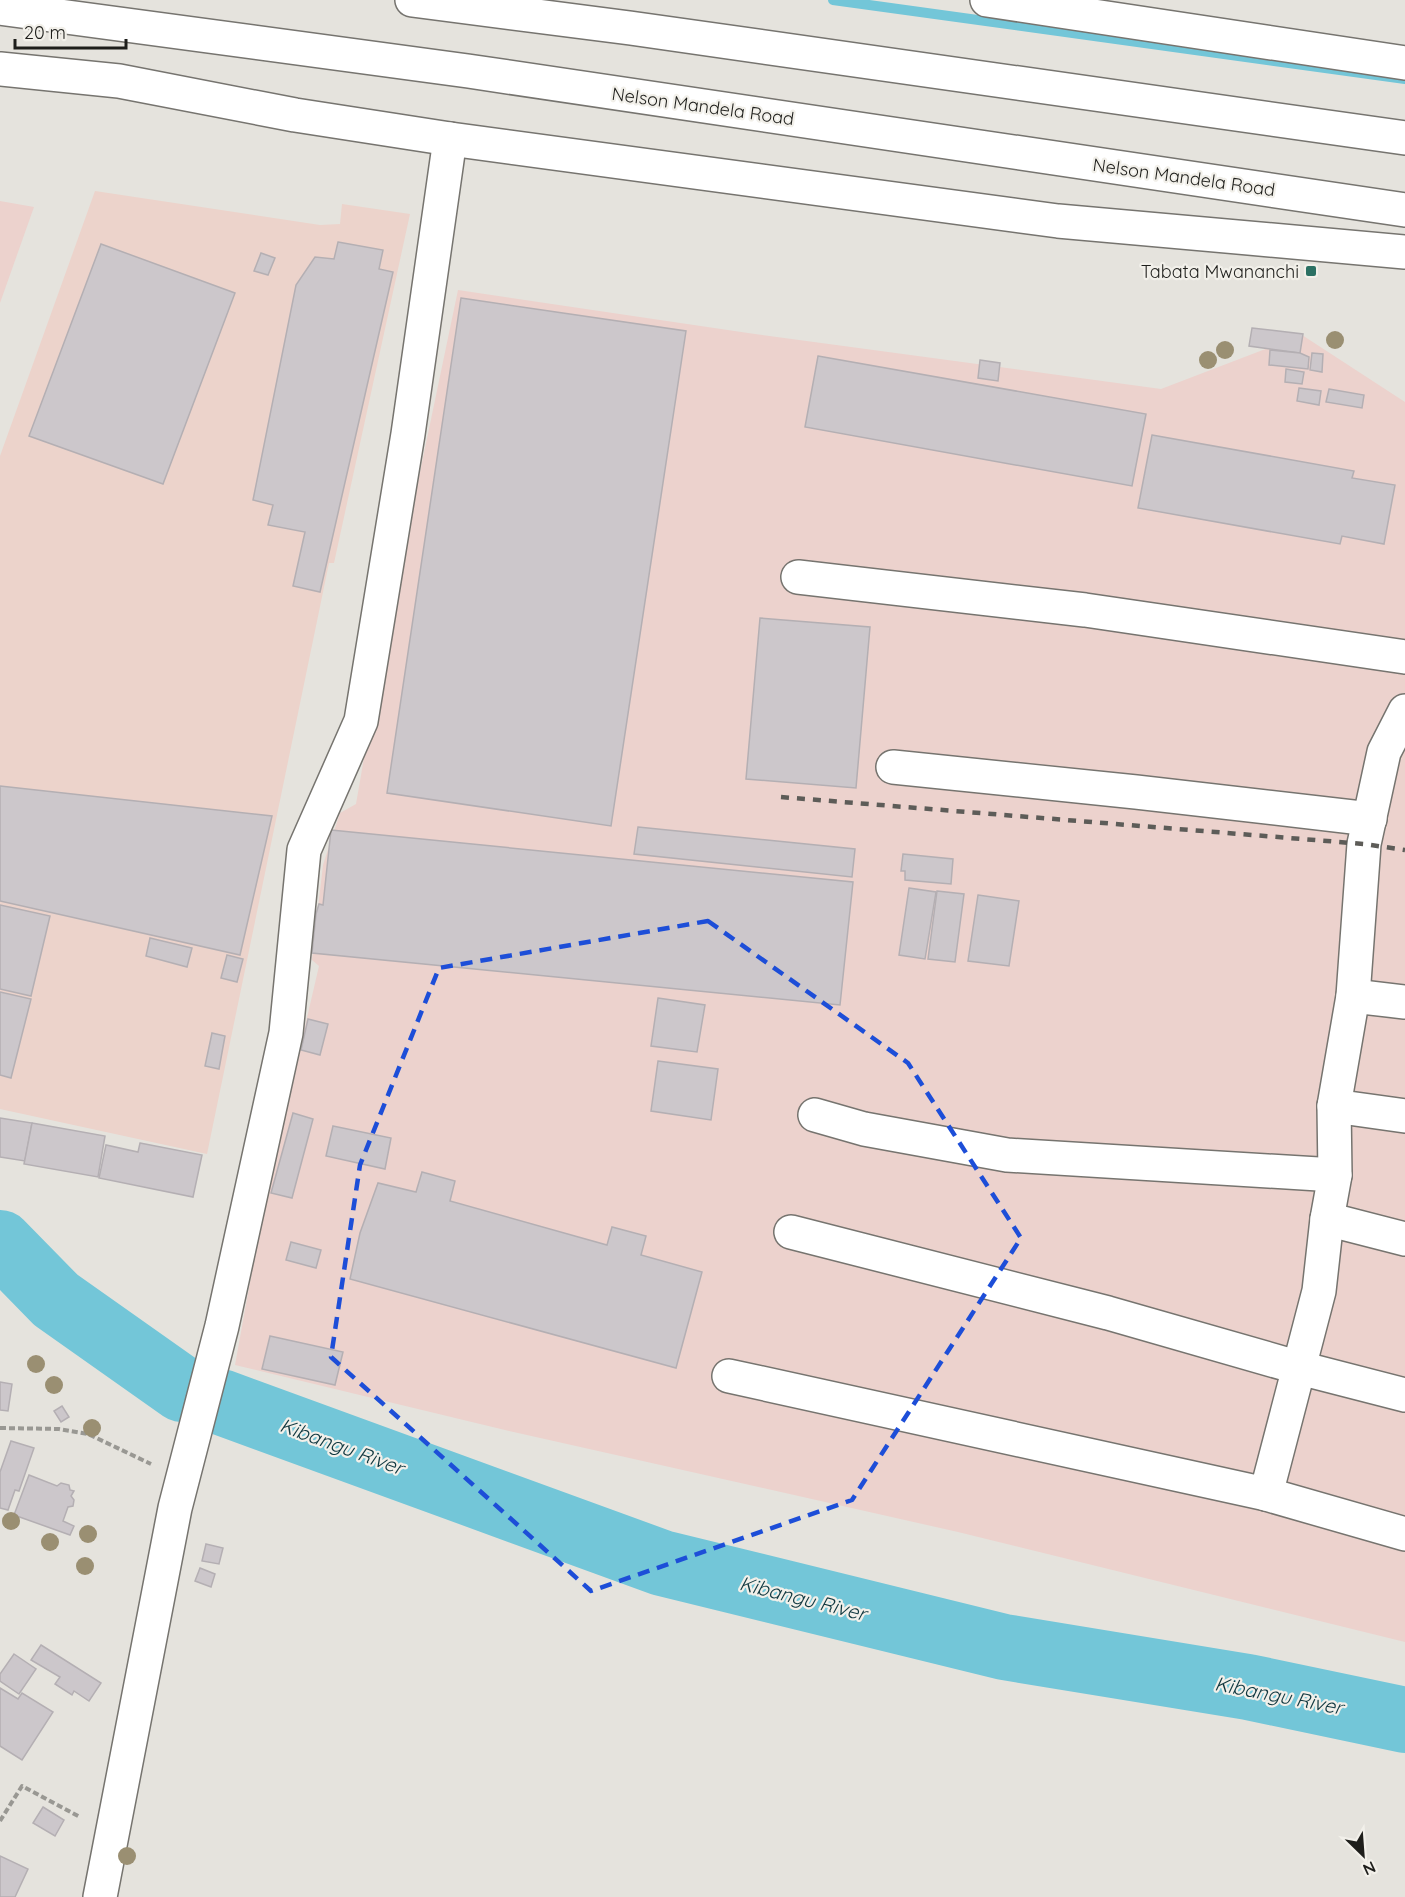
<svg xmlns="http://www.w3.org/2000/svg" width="1405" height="1897" font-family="Quicksand,sans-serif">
  <rect width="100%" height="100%" fill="#e5e3dd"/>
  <g fill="#ecd2cd">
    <path d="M0,201L34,207L0,303Z"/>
    <path d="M458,290L748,333L1161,389L1302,335L1405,402V1642L958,1532L505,1430L235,1365L266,1194L319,966L312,960L323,865L340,813L356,804L382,654Z"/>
  </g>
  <path fill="#ecd3cb" d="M95,191L320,225L340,224L342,204L410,214L334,563H329L207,1154L0,1109V456Z"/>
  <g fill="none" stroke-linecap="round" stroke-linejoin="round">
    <path stroke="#73c6d8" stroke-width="10" d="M833,0L1405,79"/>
    <g stroke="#73c6d8" stroke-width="66">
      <path d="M0,1243L56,1300L182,1389"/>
      <path d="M221,1402L662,1563L1004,1647L1248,1687L1405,1720"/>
    </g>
  </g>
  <g fill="#ccc7cb" stroke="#b4afb3" stroke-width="1.5">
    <path d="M338,242L383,250L379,269L393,272L320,592L293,586L305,532L268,525L273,505L253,500L296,285L315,257L334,259Z"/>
    <path d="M101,244L235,293L163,484L29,436Z"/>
    <path d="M261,253L275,258L268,275L254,271Z"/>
    <path d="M461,298L686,331L611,826L387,793Z"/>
    <path d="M1252,328L1303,334L1300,353L1249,346Z"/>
    <path d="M1270,350L1300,353L1309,357L1308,369L1269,365Z"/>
    <path d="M1312,353L1323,354L1322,372L1310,370Z"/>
    <path d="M818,356L1146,414L1132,486L805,427Z"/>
    <path d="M980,360L1000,363L998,381L978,378Z"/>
    <path d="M1286,369L1304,372L1302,384L1285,382Z"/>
    <path d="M1299,388L1321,391L1319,405L1297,401Z"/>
    <path d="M1329,389L1364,395L1362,408L1326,402Z"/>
    <path d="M1152,435L1354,471L1352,478L1395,485L1384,544L1342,536L1340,544L1138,508Z"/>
    <path d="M760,618L870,627L856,788L746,779Z"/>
    <path d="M0,786L272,816L240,955L0,901Z"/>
    <path d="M638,827L855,849L852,877L634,854Z"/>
    <path d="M331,830L853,882L840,1005L312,953L316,914L319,904L323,905Z"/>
    <path d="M903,854L953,859L951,884L905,880V871H901Z"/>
    <path d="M909,888L936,892L925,959L899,955Z"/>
    <path d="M937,891L964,894L955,962L928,959Z"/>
    <path d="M978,895L1019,901L1009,966L968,961Z"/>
    <path d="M0,905L50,916L31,996L0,989Z"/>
    <path d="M150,938L192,948L187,967L146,956Z"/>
    <path d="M227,955L243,959L237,982L221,978Z"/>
    <path d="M0,992L31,999L11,1078L0,1075Z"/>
    <path d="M658,998L705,1005L697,1052L651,1046Z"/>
    <path d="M308,1019L328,1024L320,1055L301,1050Z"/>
    <path d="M212,1033L225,1036L219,1069L205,1066Z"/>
    <path d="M658,1061L718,1069L711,1120L651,1111Z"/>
    <path d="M293,1113L313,1119L292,1198L271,1193Z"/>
    <path d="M0,1118L32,1123L25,1161L0,1157Z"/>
    <path d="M32,1123L105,1136L98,1177L24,1164Z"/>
    <path d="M333,1126L391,1138L385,1169L326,1156Z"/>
    <path d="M140,1143L202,1155L193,1197L99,1178L106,1145L138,1152Z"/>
    <path d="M422,1172L455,1181L450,1201L607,1245L612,1227L646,1236L641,1255L702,1272L676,1368L350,1279L360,1233L378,1183L416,1192Z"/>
    <path d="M291,1242L321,1250L316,1268L286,1260Z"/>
    <path d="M270,1336L343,1352L335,1385L262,1369Z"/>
    <path d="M0,1382L12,1384L8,1411L0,1410Z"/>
    <path d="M62,1406L69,1417L61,1422L54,1411Z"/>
    <path d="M11,1441L34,1448L19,1491L15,1490L8,1510L0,1508V1472Z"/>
    <path d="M29,1475L57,1486L61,1483L69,1485L70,1490L74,1491L71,1496L74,1500L73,1506L68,1507L63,1521L74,1526L70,1535L14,1515Z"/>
    <path d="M206,1544L223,1548L219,1564L202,1561Z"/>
    <path d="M200,1568L215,1574L211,1587L195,1581Z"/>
    <path d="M41,1645L101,1683L89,1701L74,1691L72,1695L55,1684L60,1677L31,1660Z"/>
    <path d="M14,1654L36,1669L19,1694L0,1681V1674Z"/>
    <path d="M0,1688L18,1699L22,1693L53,1712L22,1760L0,1746Z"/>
    <path d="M43,1807L64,1820L55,1836L33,1823Z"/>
    <path d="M0,1856L28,1869L15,1897H0Z"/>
  </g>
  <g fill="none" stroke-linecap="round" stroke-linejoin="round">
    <g stroke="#76746f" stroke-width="36">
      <g id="minor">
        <path d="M987,0L1405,63"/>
        <path d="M0,69L119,81L295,115L450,139L1058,221L1405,252"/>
        <path d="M798,577L1085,610L1405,657"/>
        <path d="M893,767L1136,792L1370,819"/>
        <path d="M1353,996L1405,1002"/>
        <path d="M1334,1106L1405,1116"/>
        <path d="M815,1115L864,1129L1007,1155L1335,1175"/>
        <path d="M1327,1219L1405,1239"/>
        <path d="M791,1232L1108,1313L1300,1368L1405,1395"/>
        <path d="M729,1376L1266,1494L1405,1534"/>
        <path d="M1266,1494L1319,1291L1327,1219L1335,1175L1334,1106L1353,996L1364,844L1384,752L1405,711"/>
        <path d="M100,1897L175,1508L222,1326L286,1033L304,850L361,721L408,434L450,139"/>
      </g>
    </g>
    <g stroke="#76746f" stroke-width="36">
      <g id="major">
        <path d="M412,0L630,28L1405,138"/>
        <path d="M0,8L468,71L1405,210"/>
      </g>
    </g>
    <g stroke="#999893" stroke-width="4" stroke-dasharray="6 3" stroke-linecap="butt">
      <path d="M0,1428L59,1429L88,1434L151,1464"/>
      <path d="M0,1821L22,1786L80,1817"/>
    </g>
    <use href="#minor" stroke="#fff" stroke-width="33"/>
    <use href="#major" stroke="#fff" stroke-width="33"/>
    <path stroke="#5d5c58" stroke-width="4.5" stroke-dasharray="8 8" stroke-linecap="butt" d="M781,797L1364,844L1405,850"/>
  </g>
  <g fill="#9a8f72">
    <circle cx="1335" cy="340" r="9"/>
    <circle cx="1225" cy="350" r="9"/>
    <circle cx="1208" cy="360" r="9"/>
    <circle cx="36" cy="1364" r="9"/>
    <circle cx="54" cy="1385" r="9"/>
    <circle cx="92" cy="1428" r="9"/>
    <circle cx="11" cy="1521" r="9"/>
    <circle cx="88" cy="1534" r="9"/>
    <circle cx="50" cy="1542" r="9"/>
    <circle cx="85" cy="1566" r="9"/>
    <circle cx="127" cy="1856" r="9"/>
  </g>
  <path fill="none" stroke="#1d4ed8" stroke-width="4.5" stroke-dasharray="12 8" stroke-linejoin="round" d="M708,921L908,1063L1021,1238L852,1500L591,1591L331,1357L360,1165L439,968Z"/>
  <rect fill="#2b7063" stroke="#f2f0ea" stroke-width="2" x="1305" y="265" width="12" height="12" rx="3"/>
  <g text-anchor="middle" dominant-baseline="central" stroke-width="4.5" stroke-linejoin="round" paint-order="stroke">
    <g font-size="18" fill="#1e1e1b" stroke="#f2f0ea">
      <text transform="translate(703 106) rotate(8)">Nelson Mandela Road</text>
      <text transform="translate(1184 177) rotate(8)">Nelson Mandela Road</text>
    </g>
    <g font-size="18" fill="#1e1e1b" stroke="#f2f0ea" text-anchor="end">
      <text x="1299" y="271">Tabata Mwananchi</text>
    </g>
    <g font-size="20" font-style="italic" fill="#0f373f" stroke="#f2f0ea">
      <text transform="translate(342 1446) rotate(20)">Kibangu River</text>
      <text transform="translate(803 1598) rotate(14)">Kibangu River</text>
      <text transform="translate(1279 1695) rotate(11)">Kibangu River</text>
    </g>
  </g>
  <g transform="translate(1363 1855) rotate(155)" stroke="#f2f0ea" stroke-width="4.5" paint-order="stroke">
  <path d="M0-4.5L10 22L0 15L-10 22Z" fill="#1e1e1b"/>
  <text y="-9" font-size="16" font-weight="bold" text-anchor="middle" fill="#1e1e1b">N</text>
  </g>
  <path d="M15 39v9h111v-9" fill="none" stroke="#1e1e1b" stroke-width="3"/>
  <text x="24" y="39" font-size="18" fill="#1e1e1b" stroke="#f2f0ea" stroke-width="4.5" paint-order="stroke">20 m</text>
</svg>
